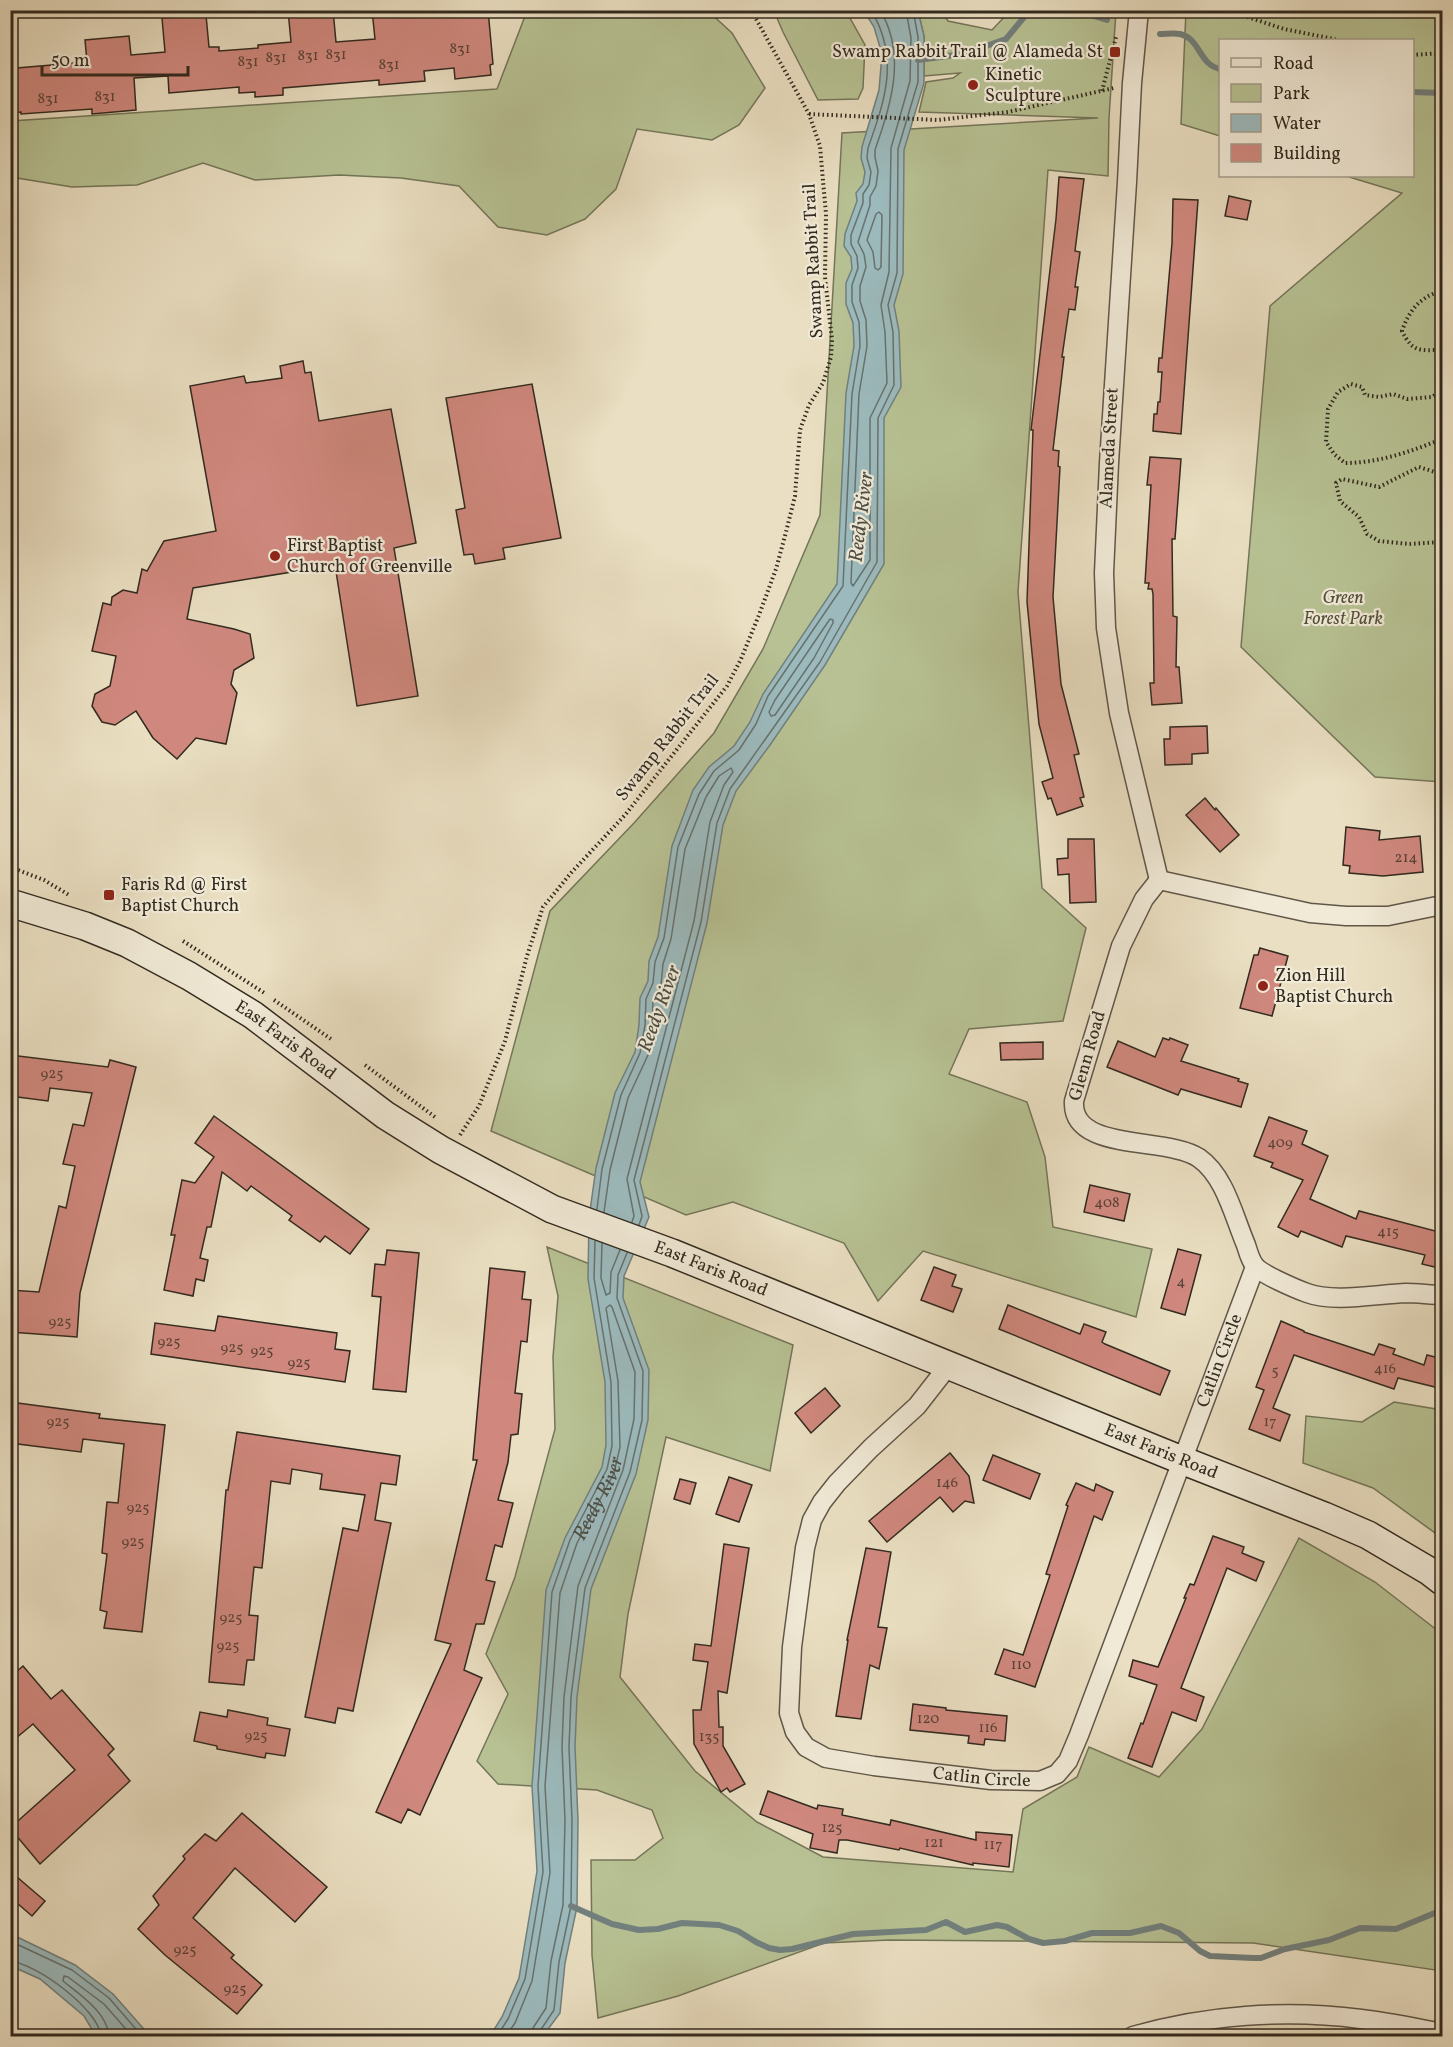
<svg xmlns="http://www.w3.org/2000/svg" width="1453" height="2047" font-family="Vollkorn,serif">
  <rect width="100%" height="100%" fill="#eadfc2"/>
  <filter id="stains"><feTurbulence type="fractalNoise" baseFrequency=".00333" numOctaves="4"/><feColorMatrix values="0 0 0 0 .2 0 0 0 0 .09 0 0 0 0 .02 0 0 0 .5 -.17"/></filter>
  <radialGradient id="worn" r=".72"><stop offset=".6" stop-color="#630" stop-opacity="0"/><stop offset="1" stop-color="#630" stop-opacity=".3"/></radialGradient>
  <g fill="#b7c193" stroke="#747659" stroke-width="1.5">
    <path d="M527,11H708L732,33L765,88L739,125L712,140L637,129L616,189L585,219L547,235L498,227L459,186L401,178L339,175L255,180L203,163L137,185L72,187L11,177V121L497,89Z"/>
    <path d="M774,11H846L865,45L863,88L858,99L818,100L783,32Z"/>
    <path d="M918,11H942L948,21L992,30L1010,11H1116L1109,118L1108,176L1048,170L1018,592L1042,888L1086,928L1063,1021L969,1029L949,1074L1027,1102L1045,1157L1053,1227L1152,1249L1136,1317L923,1251L878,1301L844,1243L733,1202L686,1215L491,1131L550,911L634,823L714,733L763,649L820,515L842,133L1098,118L919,112L926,82L953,78L960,73L924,76V36Z"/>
    <path d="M1186,11H1442V782L1375,777L1241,647L1270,306L1402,193L1346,176H1412V40H1220V136L1181,124Z"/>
    <path d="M547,1247L793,1345L770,1471L666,1437L628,1614L620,1677L695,1771L757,1822L823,1857L1013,1872L1023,1809L1077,1777L1089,1747L1159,1777L1202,1729L1299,1538L1375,1582L1442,1634V1971L1253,1943L889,1940L824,1943L678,1996L598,2018L592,1955L591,1860H635L663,1838L652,1810L597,1790L498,1784L477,1761L508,1694L486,1654L515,1577L555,1429L553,1357L558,1296Z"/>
    <path d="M1394,1402L1442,1410V1538L1373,1488L1303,1463L1306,1416L1362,1422Z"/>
  </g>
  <g fill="#9cbabd" stroke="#72807e" stroke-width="1.5">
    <path d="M864,11H918L924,36V83L904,150L903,274L894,305L899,331L901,387L884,418V564L825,665L770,745L736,791L723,825L707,923L640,1182L649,1217L624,1276L623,1298L649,1370L648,1420L636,1474L591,1589L577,1697L575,1747L578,1820L577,1907L565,1963L560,2013L543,2036H490L502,2017L519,1978L537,1871L532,1786L546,1590L565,1538L602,1467L606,1445L605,1382L588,1279L589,1218L596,1168L615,1093L635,1052L639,1025L640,998L648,981L649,961L658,937L672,846L693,790L709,767L734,746L750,722L763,694L837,584L846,393L854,346L853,323L846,304V283L852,269L851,257L844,246L845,234L857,201L856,193L863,184L865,172L861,158L862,147L879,90L882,54L874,27Z"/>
    <path d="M11,1934L75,1965L113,1994L150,2036H96L84,2016L40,1979L11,1966Z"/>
  </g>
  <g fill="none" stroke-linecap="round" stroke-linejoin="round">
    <g stroke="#67726e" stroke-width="1.5">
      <path d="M880,10C907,55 891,104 875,150V157L878,171L876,186L870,197V205L858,242L864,254L866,267L860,286V301L866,320L867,346L859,394L851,583L853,586L870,560V418L887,383L885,332L881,305L889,272L891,148L910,81L911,38L906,10"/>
      <path d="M879,212L882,215L881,267L878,270L875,268L873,252L867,240L876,214Z"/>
      <path d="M830,619L833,620V623L814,658L775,715L771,716L769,712L775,700Z"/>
      <path d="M597,1209L602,1169L621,1095L640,1053L645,1025L646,999L653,983L655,962L664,938L678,847L699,794L714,771L739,750L756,724L768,696L843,586L852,394L860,346L859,322L852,302V285L858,268L857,256L851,244V235L863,203V194L869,185L871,172L867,158L868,148C885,100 900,58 871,10"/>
      <path d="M604,1212L610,1170L628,1098L648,1055L652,1026L653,1001L661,985L663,964L671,939L685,849L706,797L719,776L731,768L733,772L724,785L710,822L694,921L627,1179L634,1216L632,1222"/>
      <path d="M639,1225L642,1216L634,1180L701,922L717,823L730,789L820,662L877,562L878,418L894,385L893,332L888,305L897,273L898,149L918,82V37L913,10"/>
      <path d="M602,1243L601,1278L606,1295L610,1293L611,1272L620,1250"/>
      <path d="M10,1941L72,1970L109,1998L142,2036"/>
      <path d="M10,1961C37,1964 98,2009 101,2036"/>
      <path d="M109,2036C107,2012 80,1995 63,1981L64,1976L68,1977L104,2004L132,2036"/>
      <path d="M497,2036L508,2019L525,1979L543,1872L538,1786L552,1592L570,1540L607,1469L612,1446L611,1382L594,1278L595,1241"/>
      <path id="s1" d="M506,2036L515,2023L532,1981L550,1873L545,1786L560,1593L577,1543L614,1473L620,1447L618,1381L606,1308L610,1305L612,1307L635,1372L634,1419L623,1470L578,1586L564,1697L562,1747L565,1820L563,1905L551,1961L546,2008L533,2028L531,2036"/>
      <path d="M539,2036L540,2031L554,2010L559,1962L571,1906L572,1820L569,1747L571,1697L585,1588L630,1472L642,1420L643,1371L617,1298L618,1275L627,1253"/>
    </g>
    <g stroke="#72807e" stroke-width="6">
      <path d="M1074,10L1107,20"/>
      <path d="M1160,34C1166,34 1175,33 1180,34C1201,39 1198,64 1220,69"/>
      <path d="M918,60L963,54L1006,39L1030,10"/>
      <path d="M1412,92L1442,93"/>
      <path d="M571,1906L612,1924L639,1930L658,1929L682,1923L719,1925L738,1931L756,1942L769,1948L780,1950L792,1949L853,1934L926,1930L946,1922L965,1932L997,1925L1007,1927L1029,1939L1043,1943L1065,1941L1092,1933H1130L1161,1926L1179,1933L1200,1951L1210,1956L1253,1958H1261L1285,1949L1329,1940L1360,1928L1396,1929L1442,1910"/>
    </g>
  </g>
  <g fill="#d0887e" stroke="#322a1f" stroke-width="1.5">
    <path d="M288,10H333L336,42L375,39L372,10H418V13L488,10L493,64L490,65L491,75L455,79L454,68L424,71L425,81L379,85V80L283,88V95L255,97V92L239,93V87L169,93L168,76L134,78L136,110L92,114V109L21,114V112L10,113V71H17V68L87,62L85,40L129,36L131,55L165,52L162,18L206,15L209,47H219V51L258,48V45L291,42Z"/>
    <path d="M1059,177L1084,179L1075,251L1080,252L1075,287H1078L1075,310L1069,309L1062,357H1064L1053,450L1059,451L1058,466L1060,467L1053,597L1061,684L1079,754L1074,755L1084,797L1080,798L1083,806L1057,815L1051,798L1048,799L1042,782L1053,778L1039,724L1027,602L1033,430H1031L1056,219Z"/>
    <path d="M1229,196L1251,201L1247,220L1225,216Z"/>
    <path d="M1173,199L1198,200L1181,434L1153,431L1154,414H1157L1158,402H1160L1162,372H1158L1159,358H1162L1172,243Z"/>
    <path d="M303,361L305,373L311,372L319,421L391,409L416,543L394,548L418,696L357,706L335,565L193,588L187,619L234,629L250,634L254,658L234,670L231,684L237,693L226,744L196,738L177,759L153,738L136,711L115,725L102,722L92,706L95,694L110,686L116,656L92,651L103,603L111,605L112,597L123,590L137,593L142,569L147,571L164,541L216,531L190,386L244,376L246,383L282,378L280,366Z"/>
    <path d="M532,384L561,538L503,548L505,559L475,564L473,554L464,555L456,510L465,508L446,398Z"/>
    <path d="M1150,457L1181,459L1175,539H1172L1173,616L1177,617L1176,667H1179L1182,703L1152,705L1150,683H1154L1153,594L1152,589H1148L1149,583H1145L1151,485H1147Z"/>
    <path d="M1207,726L1208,753L1192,754V764L1165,765L1164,739H1170V727Z"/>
    <path d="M1205,798L1215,810L1216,808L1239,835L1220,852L1186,815Z"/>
    <path d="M1346,827L1380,831L1379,840L1420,836L1423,872L1383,876L1349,873L1350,866L1343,865Z"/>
    <path d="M1068,839H1094L1096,902L1070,903L1069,874L1058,875L1057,859L1068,858Z"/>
    <path d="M1260,948L1288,956L1272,1016L1240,1008L1254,955H1258Z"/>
    <path d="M1163,1038L1169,1040L1170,1038L1188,1045L1181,1061L1239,1079L1238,1081L1248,1084L1241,1107L1181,1089L1178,1095L1107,1067L1118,1041L1155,1057Z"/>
    <path d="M1043,1042V1059L1001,1060L1000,1043Z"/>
    <path d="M10,1055L108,1067L110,1060L136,1067L80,1293L77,1337L10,1332V1290L39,1292L59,1206L66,1208L75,1166L63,1164L73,1124L84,1126L92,1093L50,1088L48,1101L10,1096Z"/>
    <path d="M214,1116L369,1229L350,1254L325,1236L320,1242L289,1220L292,1216L251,1186L247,1191L222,1172L211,1227H207L200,1258L208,1260L204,1281L196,1279L193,1296L164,1290L175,1235H171L182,1180L195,1183L214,1157L195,1143Z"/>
    <path d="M1269,1117L1307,1131L1302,1144L1328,1156L1310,1199L1356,1219L1359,1211L1443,1233V1269L1422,1264L1425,1255L1346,1236L1342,1247L1301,1231L1298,1237L1278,1227L1303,1180L1271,1167L1273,1163L1254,1156Z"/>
    <path d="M1090,1185L1130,1194L1124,1221L1084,1212Z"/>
    <path d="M1178,1249L1201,1255L1185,1315L1161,1308Z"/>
    <path d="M387,1250L419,1253L406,1392L373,1389L381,1297L372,1296L375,1264L385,1265Z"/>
    <path d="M934,1267L956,1275L952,1286L962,1289L953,1312L921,1300Z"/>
    <path d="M490,1268L525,1272L522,1299L531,1300L527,1342L521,1341L515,1393L522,1394L518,1434L511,1435L508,1462L498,1500L513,1503L502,1547L495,1545L486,1580L495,1582L484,1624H476L464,1670L482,1678L420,1815L408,1809L401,1823L376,1812L451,1644L435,1640L477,1460H473Z"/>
    <path d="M1008,1305L1080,1334L1084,1324L1106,1332L1102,1342L1105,1344L1170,1371L1160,1395L999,1329Z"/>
    <path d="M218,1316L337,1333L335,1349L350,1351L345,1382L151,1354L155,1323L215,1331Z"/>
    <path d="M1281,1321L1304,1331V1332L1374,1355L1379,1344L1395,1349L1393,1354L1424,1365L1427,1355L1443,1359V1389L1398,1378L1394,1389L1294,1355L1273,1408L1290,1415L1280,1441L1249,1429L1264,1390L1256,1387Z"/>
    <path d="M825,1388L840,1406L811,1433L795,1413Z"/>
    <path d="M10,1402L100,1414L99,1418L165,1425L142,1632L104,1628L107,1612L100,1610L107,1554L102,1553L107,1502L118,1503L124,1444L83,1439L81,1452L10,1443Z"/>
    <path d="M237,1432L400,1456L396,1485L381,1483L375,1520L391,1523L353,1711L338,1708L335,1723L305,1717L343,1528L358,1531L365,1495L320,1489L322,1474L292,1469L290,1484L271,1481L262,1568L254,1567L249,1615L258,1616L254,1660H247L244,1685L209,1682L226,1490H228Z"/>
    <path d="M950,1453L969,1476L974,1503L965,1501L953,1512L940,1497L887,1542L869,1521Z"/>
    <path d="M993,1455L1040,1474L1030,1499L983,1480Z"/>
    <path d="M729,1477L752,1485L739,1522L716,1514Z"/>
    <path d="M680,1479L696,1483L690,1504L674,1499Z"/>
    <path d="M1076,1483L1094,1491L1096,1484L1113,1492L1102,1520L1094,1516L1035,1687L995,1674L1004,1649L1023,1655L1050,1575L1046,1574L1068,1506L1066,1505Z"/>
    <path d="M1213,1536L1244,1547L1242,1553L1264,1562L1256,1581L1227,1568L1181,1688L1204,1697L1196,1721L1172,1712L1152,1767L1128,1758L1141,1723L1143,1724L1157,1685L1129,1676L1133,1660L1158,1667L1186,1598H1184L1190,1584L1194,1585Z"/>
    <path d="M724,1544L749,1548L727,1693L718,1691L719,1727H723V1746L745,1784L730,1792L727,1788L721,1792L694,1744L693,1710H701L708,1662L693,1660L695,1644L711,1646Z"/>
    <path d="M866,1548L891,1552L878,1627L887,1628L879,1669L870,1665L861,1719L836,1716L848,1640H847Z"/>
    <path d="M23,1666L51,1699L62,1690L114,1749L108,1755L130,1781L40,1864L10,1828L75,1770L33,1724L10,1743V1677Z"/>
    <path d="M913,1704L946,1708V1710L1007,1716L1005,1741L985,1739L984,1745L968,1743L969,1736L910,1730Z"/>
    <path d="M228,1710L268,1718L267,1725L290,1729L285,1756L266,1753L265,1758L217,1749V1746L194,1741L200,1712L227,1717Z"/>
    <path d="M768,1791L817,1809L818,1805L843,1809L842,1815L890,1825L891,1820L976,1840V1832L1012,1835L1009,1867L973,1863V1865L900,1848L899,1850L847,1840H839L837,1853L810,1848L813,1834L760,1814Z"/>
    <path d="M242,1813L327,1887L295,1922L235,1868L193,1918L234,1955L231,1958L262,1985L237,2014L165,1955L138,1929L159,1905L153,1896L185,1859L183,1856L205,1834L216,1841Z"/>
    <path d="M10,1871L45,1901L32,1916L10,1897Z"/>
  </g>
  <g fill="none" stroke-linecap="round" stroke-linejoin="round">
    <g stroke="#605748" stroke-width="21">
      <g id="minor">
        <path d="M1139,10L1132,83L1127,182L1109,463L1104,573L1106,628L1119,713L1159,880"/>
        <path d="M1159,880L1144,899L1121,946L1074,1101C1071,1153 1167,1136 1199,1158C1225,1176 1234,1217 1246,1245C1248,1251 1250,1260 1255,1266C1261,1274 1296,1289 1307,1293C1334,1303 1377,1294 1406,1293C1418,1293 1431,1295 1442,1295"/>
        <path d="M1159,880L1310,913L1346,916H1388L1442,905"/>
        <path id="s2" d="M949,1365L917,1406L871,1448L837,1483L822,1502L812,1520L805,1548L792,1647L789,1713L795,1732L806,1747L826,1758L874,1766L991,1780L1040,1781L1057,1774L1068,1761L1079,1735L1255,1267"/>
        <path d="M1133,2036C1205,2015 1286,2009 1361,2019C1388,2022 1415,2028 1442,2033"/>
      </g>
    </g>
    <g stroke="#322a1f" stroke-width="30">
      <g id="secondary">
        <path id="s3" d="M10,903L85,926L127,943L189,976L253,1015L385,1115L441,1150L552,1209L672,1253L1184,1461L1324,1516L1368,1535L1429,1571L1442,1581"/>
      </g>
    </g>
    <g stroke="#322a1f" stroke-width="4" stroke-dasharray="1.5 3" stroke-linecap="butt">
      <path d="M1226,10L1284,29L1339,40"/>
      <path d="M1412,55L1442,53"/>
      <path d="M1102,91L1116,37"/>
      <path d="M809,114L938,120L1008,112L1114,88"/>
      <path d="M1442,291C1421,296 1409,310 1402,331C1413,353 1419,350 1442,350"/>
      <path d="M1442,390L1432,397L1407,399L1393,394L1379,397L1365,395L1362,387L1351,384L1338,392L1328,409L1326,442L1334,454L1345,463C1379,463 1412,451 1442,439"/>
      <path d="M1442,470L1435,472L1419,467L1379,487L1342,479L1336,483L1340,501L1359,517L1367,534L1379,541L1409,544L1442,542"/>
      <path d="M10,867L44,880L69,895"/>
      <path d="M183,941L266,994"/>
      <path d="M274,1000L331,1039"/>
      <path d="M365,1065L435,1117"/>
      <path d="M460,1135L479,1106L505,1041L527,956L543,907L571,873L625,815L727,686L741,659L759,615L776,569L786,532L795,496L800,430L809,405L823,383L831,357L832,340L825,277L826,214L823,181L820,146L809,114L751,10"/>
    </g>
    <use href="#minor" stroke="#f1ead7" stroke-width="18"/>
    <use href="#secondary" stroke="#f1ead7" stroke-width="27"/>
  </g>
  <g fill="#8f2418" stroke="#f1ead7" stroke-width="2">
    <rect x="1109" y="46" width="12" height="12" rx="3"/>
    <circle cx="973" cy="85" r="6"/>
    <circle cx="275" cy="556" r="6"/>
    <rect x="103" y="889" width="12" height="12" rx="3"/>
    <circle cx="1263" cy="986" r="6"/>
  </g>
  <g text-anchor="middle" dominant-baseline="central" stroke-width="4.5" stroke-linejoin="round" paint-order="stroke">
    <g font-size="15" fill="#5a4237">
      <text x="460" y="49">831</text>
      <text x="336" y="55">831</text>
      <text x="308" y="56">831</text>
      <text x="276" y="58">831</text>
      <text x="248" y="62">831</text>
      <text x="389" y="65">831</text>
      <text x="105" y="97">831</text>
      <text x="48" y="99">831</text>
      <text x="1406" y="858">214</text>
      <text x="52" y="1074">925</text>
      <text x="1280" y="1143">409</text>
      <text x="1107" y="1203">408</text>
      <text x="1388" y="1232">415</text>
      <text x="1181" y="1282">4</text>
      <text x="60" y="1322">925</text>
      <text x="169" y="1342">925</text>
      <text x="232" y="1348">925</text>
      <text x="262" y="1351">925</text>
      <text x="299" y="1363">925</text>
      <text x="1385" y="1369">416</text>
      <text x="1275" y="1371">5</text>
      <text x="58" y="1422">925</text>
      <text x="1270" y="1422">17</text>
      <text x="947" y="1483">146</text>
      <text x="138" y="1508">925</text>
      <text x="133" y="1542">925</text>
      <text x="231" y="1618">925</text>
      <text x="228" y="1646">925</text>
      <text x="1021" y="1665">110</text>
      <text x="928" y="1719">120</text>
      <text x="988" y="1728">116</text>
      <text x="256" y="1736">925</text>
      <text x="709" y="1737">135</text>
      <text x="832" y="1828">125</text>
      <text x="934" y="1843">121</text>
      <text x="993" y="1845">117</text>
      <text x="185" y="1950">925</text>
      <text x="235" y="1989">925</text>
    </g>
    <g font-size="18" fill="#322a1f" stroke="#f1ead7" text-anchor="start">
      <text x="1103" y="52" text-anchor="end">Swamp Rabbit Trail @ Alameda St</text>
      <text x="985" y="75">Kinetic<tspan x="985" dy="21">Sculpture</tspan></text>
      <text x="287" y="546">First Baptist<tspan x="287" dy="21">Church of Greenville</tspan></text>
      <text x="121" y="885">Faris Rd @ First<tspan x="121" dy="21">Baptist Church</tspan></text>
      <text x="1275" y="976">Zion Hill<tspan x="1275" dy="21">Baptist Church</tspan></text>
    </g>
    <g font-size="18" fill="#322a1f" stroke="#f1ead7">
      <text transform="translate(814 261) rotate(-93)">Swamp Rabbit Trail</text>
      <text transform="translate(1110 448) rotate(-87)">Alameda Street</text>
      <text transform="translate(668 738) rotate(-52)">Swamp Rabbit Trail</text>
      <text stroke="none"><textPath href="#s3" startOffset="310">East Faris Road</textPath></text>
      <text transform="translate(1088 1056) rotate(-74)">Glenn Road</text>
      <text stroke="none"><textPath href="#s3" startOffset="796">East Faris Road</textPath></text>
      <text stroke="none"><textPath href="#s2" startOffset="1143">Catlin Circle</textPath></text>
      <text stroke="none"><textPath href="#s3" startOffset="1282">East Faris Road</textPath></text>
      <text stroke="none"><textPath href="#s2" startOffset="621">Catlin Circle</textPath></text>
    </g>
    <g font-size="18" font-style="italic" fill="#53503c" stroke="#f1ead7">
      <text x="1343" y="598">Green<tspan x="1343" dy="21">Forest Park</tspan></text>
    </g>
    <g font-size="20" font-style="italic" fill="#4c4e46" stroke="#f1ead7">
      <text transform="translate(862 517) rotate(-83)">Reedy River</text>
      <text transform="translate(660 1009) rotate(-70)">Reedy River</text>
      <text stroke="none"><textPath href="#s1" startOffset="554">Reedy River</textPath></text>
    </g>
  </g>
  <rect width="1453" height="2047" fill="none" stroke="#eadfc2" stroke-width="36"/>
  <rect x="12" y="12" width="1429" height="2023" fill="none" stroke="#322a1f" stroke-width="3"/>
  <rect x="18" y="18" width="1417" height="2011" fill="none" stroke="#322a1f" stroke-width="1.5"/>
  <rect x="1219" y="39" width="195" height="138" fill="#f1ead7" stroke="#a59d8d" stroke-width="1.5"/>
  <rect x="1231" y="58" width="30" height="9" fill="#f1ead7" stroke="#a59d8d" stroke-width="1.5"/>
  <text x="1273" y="69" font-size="18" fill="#322a1f">Road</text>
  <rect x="1231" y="84" width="30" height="18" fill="#b7c193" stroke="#a59d8d" stroke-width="1.5"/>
  <text x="1273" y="99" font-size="18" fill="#322a1f">Park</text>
  <rect x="1231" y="114" width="30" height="18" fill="#9cbabd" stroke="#a59d8d" stroke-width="1.5"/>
  <text x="1273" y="129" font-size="18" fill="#322a1f">Water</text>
  <rect x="1231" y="144" width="30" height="18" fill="#d0887e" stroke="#a59d8d" stroke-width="1.5"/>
  <text x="1273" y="159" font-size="18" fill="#322a1f">Building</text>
  <path d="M42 66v9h146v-9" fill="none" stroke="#322a1f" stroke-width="3"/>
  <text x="51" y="66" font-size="18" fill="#322a1f" stroke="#f1ead7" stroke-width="4.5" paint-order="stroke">50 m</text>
  <rect width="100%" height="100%" filter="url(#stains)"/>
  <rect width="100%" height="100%" fill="url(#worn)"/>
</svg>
